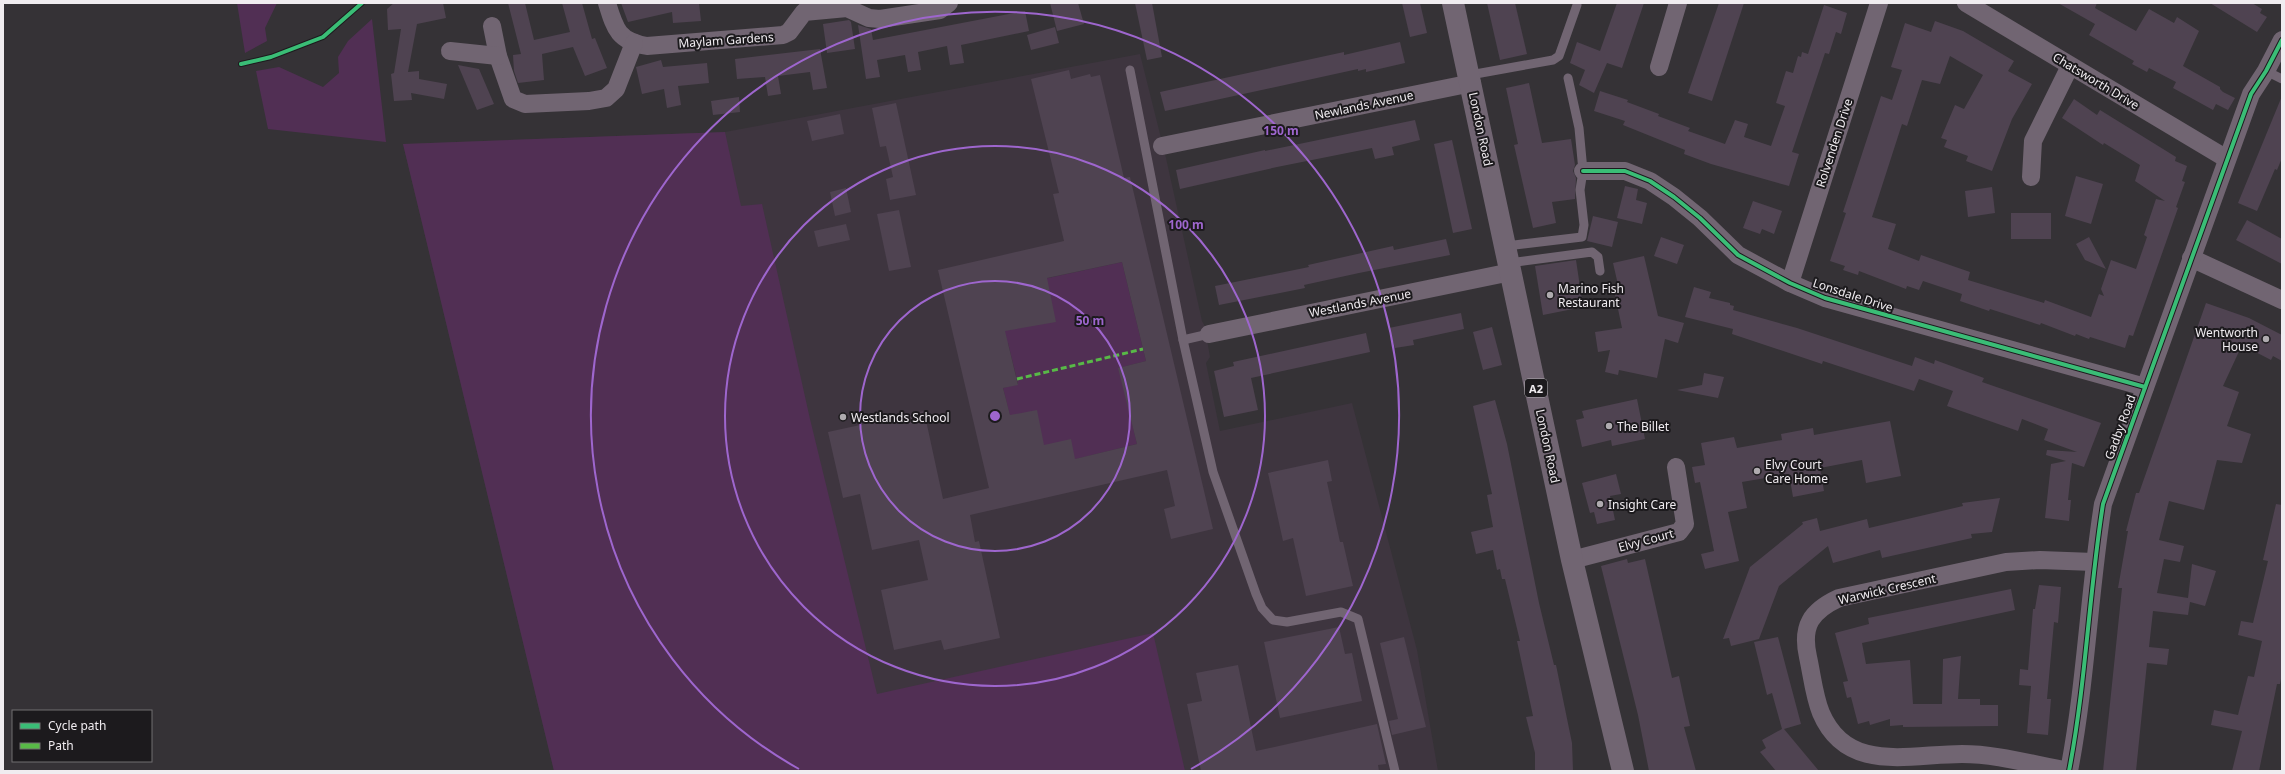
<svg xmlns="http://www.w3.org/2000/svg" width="2285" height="774" font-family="'Noto Sans',sans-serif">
  <rect width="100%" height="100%" fill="#353236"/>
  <path fill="#3e353f" d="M1140,54L1166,158L1202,321L1209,334L1207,340L1210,357L1206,363L1220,431L1352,403L1417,650L1438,771H554L403,144L725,132Z"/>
  <g fill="#512f54">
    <path d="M237,3H277L265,28L267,41L245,53Z"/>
    <path d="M372,19L386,142L268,129L256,71L279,67L323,87L339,73L338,57L348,41Z"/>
    <path d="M725,132L741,206L762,204L810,419L877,694L1153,633L1185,771H554L403,144Z"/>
    <path d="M1122,262L1146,361L1119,368L1137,444L1007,476L1014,432L1003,388L1018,384L1008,343L984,348L970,295Z"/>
  </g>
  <g fill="#4f4351" fill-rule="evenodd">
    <path d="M394,3H443L446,18L417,24L408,72L419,71V79L447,84L444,99L411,93L412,100L394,101L391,74L394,73L401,29L388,30L387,9Z"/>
    <path d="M508,3H525L534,40L570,32L562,3H582L592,39L595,38L607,68L585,76L573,47L542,54L544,80L518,83L514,71L513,55L521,54Z"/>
    <path d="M621,3H699L701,21L673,23L672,12L628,22Z"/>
    <path d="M1050,3H1078L1084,24L1057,31Z"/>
    <path d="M1135,3H1152L1162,57L1147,60Z"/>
    <path d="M1402,3H1420L1427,33L1410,37Z"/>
    <path d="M1487,3H1515L1527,54L1500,60Z"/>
    <path d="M1617,3H1644L1622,68L1607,63L1594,93L1579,85L1585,70L1570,63L1577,42L1600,51Z"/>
    <path d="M1719,3H1744L1712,101L1688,93Z"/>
    <path d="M2058,3H2097L2095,8L2136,31L2149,9L2174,23L2177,17L2199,31L2183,66L2220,87V89L2223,92L2235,98L2228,110L2216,104L2213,110L2173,88L2176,82L2149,68L2147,72L2132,64L2134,61L2089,35L2095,24Z"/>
    <path d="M2210,3H2252L2262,9L2260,13L2267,17L2257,32Z"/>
    <path d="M1824,5L1847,13L1841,34L1836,32L1829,54L1825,53L1792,152L1799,154L1789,186L1711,164L1684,154L1685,150L1623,125L1625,121L1594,111L1600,91L1628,100L1627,102L1659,114L1658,116L1690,128L1688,131L1725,144L1735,120L1748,124L1744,137L1771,146L1785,106L1776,103L1786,71L1793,73L1798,56L1801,57L1802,52L1808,54Z"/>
    <path d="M1025,11L1029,31L961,45L964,63L950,65L947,46L918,52L921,70L908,72L905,55L877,60L880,77L866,79L858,25L871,29L873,40Z"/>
    <path d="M849,20L851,22L855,49L827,53L823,24Z"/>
    <path d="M1935,21L1963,31L2014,61L2008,71L2032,84L2012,119L1992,171L1966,161L1968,156L1944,147L1947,140L1941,138L1955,105L1964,109L1983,75L1950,56L1940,84L1922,80L1907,126L1902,124L1872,217L1896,224L1888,249L1919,261L1921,255L1970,272L1968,280L2044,303L2045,300L2091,317L2099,294L2104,296L2101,289L2111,260L2136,269L2147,237L2144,235L2156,199L2165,201L2135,181L2140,165L2104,143L2103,145L2062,118L2074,99L2097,115L2100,110L2176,157L2175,161L2187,166L2182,181L2185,182L2176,207L2178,208L2133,336L2129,335L2125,348L2090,337L2089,339L2076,334L2075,336L2041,323L2040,325L1990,309L1989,311L1960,301L1962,294L1923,281L1919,290L1907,286L1906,289L1859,271L1858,275L1843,270L1845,266L1830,261L1846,213L1843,212L1881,96L1892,100L1902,70L1891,67L1905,23L1931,32Z"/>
    <path d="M1055,27L1059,43L1031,50L1027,35Z"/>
    <path d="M1400,42L1405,63L1366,72V69L1358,71V69L1165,111L1160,92L1344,52V55Z"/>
    <path d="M820,49L827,88L813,90L810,72L778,76L781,94L768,96L765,77L737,79L735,59Z"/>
    <path d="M661,60L663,67L707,63L709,83L678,86L681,105L667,108L664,89L642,94L636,67Z"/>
    <path d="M458,65L479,69L494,104L477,110Z"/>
    <path d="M1069,70L1071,79L1090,74L1091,77L1100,75L1124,178L1130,177L1213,529L1171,539L1164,509L1175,506L1167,470L970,515L975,542L979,541L1000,638L944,650L941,640L894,650L881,590L928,580L919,540L872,550L860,494L843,498L828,432L924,411L943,499L989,488L938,270L1064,241L1053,194L1059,193L1031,79ZM1122,262L1146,361L1118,368L1137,444L1075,459L1071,439L1044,445L1037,410L1010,415L1003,388L1018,385L1005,331L1056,322L1047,278Z"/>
    <path d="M1529,83L1542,143L1571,139L1575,165L1573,171L1576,178L1575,199L1552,202L1556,223L1533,228L1514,145L1518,144L1506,88Z"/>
    <path d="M2282,96V158L2277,170L2275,169L2257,211L2238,203Z"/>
    <path d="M739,97L740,112L713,115L711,101Z"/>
    <path d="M896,103L916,195L890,200L886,179L893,177L886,146L880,147L872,108Z"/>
    <path d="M840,114L844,134L812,141L807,121Z"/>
    <path d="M1415,120L1420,140L1392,147L1394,155L1375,159L1372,148L1277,167L1180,189L1176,170L1265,150V151Z"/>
    <path d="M1452,140L1472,229L1453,233L1434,144Z"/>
    <path d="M2076,176L2103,184L2091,224L2065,216Z"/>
    <path d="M1625,186L1638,189L1636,200L1647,203L1642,224L1617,218Z"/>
    <path d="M1992,187L1995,213L1968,217L1965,191Z"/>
    <path d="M846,188L851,212L835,216L830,192Z"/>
    <path d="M1753,201L1782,211L1774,234L1762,229L1760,234L1743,228Z"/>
    <path d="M899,210L911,267L889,271L877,214Z"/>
    <rect x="2011" y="213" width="40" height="26"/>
    <path d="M1593,216L1618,222L1612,247L1587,241Z"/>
    <path d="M2247,220L2282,239V264L2236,240Z"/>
    <path d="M846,224L850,240L818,247L814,231Z"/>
    <path d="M1661,237L1684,245L1677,264L1654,256Z"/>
    <path d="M2089,237L2106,269L2085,260L2076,244Z"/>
    <path d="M1446,239L1450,255L1359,273L1304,285L1305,288L1219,305L1215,286L1309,267L1308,265L1393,246L1394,250Z"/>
    <path d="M1644,256L1658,316L1684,323L1678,343L1665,339L1657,378L1619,370L1618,375L1605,372L1610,350L1598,352L1595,332L1622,328L1614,290L1619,289L1613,263Z"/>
    <path d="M1576,260L1583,307L1543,315L1535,266Z"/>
    <path d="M1694,287L1711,292L1709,298L1730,303V305L1734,306L1733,310L1797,328L1912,366L1915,357L1934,364L1935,360L1984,378L1982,382L2101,423L2084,467L2072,463L2068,500H2071L2069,521L2045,518L2051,464L2066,461L2046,455L2047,450L2077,452L2044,440L2048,429L2022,419L2018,431L1947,406L1953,391L1919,379L1914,391L1823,361L1822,364L1732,334L1733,329L1685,317Z"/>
    <path d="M2206,303L2249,318L2282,335V361L2273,356L2271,360L2242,345L2223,386L2239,392L2227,426L2251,434L2242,463L2217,460L2204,510L2169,501L2159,540L2184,546L2180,562L2164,559L2157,593L2188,598L2192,564L2216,571L2205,606L2190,602L2188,615L2153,611L2149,647L2169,649L2167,665L2147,663L2136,771H2103L2122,588H2118L2128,531H2126L2136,493H2139Z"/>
    <path d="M1461,313L1464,329L1413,340L1414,345L1395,348L1389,328Z"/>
    <path d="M1492,327L1502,365L1483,370L1473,332Z"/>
    <path d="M1366,333L1370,352L1251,378L1258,410L1224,417L1214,371L1234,366L1233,362Z"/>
    <path d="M1704,373L1724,377L1718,398L1677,390L1702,385Z"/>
    <path d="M1637,399L1645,439L1612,446L1611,440L1582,447L1576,420L1584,418L1582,411Z"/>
    <path d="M1495,400L1507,444L1539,603L1554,665H1556L1572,743L1573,771H1535V753L1526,717L1533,716L1517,641H1520L1505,579H1502L1500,569L1497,570L1493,550L1476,554L1471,532L1493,527L1487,495L1492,494L1473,406Z"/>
    <path d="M1890,421L1901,476L1866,483L1862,460L1820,468L1824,491L1793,497L1789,474L1742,482L1747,508L1728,512L1739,561L1705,569L1701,554L1714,551L1700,482L1695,483L1692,467L1705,465L1701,443L1734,437L1737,448L1782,440L1781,434L1813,428L1814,435Z"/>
    <path d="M1328,460L1332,481L1327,482L1340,542H1343L1353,586L1306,596L1293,538L1283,541L1268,473Z"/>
    <path d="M1616,474L1621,494L1610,496L1615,520L1597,524L1594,512L1590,513L1582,483Z"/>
    <path d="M2000,498L1992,532L1971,534L1972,538L1882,558L1880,550L1833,563L1828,546L1779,586L1759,639L1731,646L1729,638L1723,639L1750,567L1803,524L1802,522L1817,518L1820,531L1867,519L1869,528L1963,506L1962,503Z"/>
    <path d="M2276,504L2282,505V674L2280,684H2277L2259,771H2232L2242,731L2211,725L2214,710L2238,715L2248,676L2254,677L2262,641L2238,635L2241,621L2253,623L2268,561L2263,560Z"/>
    <path d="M1627,559L1628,563L1645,559L1672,678L1679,676L1683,695L1690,726L1684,727L1696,771H1649L1638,715L1601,566Z"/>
    <path d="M2039,585L2061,587L2058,623L2054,622L2047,699H2051L2048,735L2027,733L2031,686L2019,685L2020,669L2028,670L2033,609H2035Z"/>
    <path d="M2011,589L2015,610L1862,643L1866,664L1910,660L1913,704H1942L1943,659L1961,656L1958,699H1980V705H1998V726L1903,727V725L1890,726V719L1870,725L1869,721L1858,724L1851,697L1847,698L1843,682L1848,681L1835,633L1869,624L1868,618Z"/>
    <path d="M1339,627L1345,654L1352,653L1362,701L1280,718L1264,642Z"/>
    <path d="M1404,637L1426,727L1392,735L1389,721L1398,719L1380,643Z"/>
    <path d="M1778,637L1801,724L1784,729L1819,771H1776L1760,752L1766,748L1762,740L1782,729L1772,693L1767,695L1754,642Z"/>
    <path d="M1238,665L1256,751L1377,724L1386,764L1378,765L1379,771H1201L1187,704L1202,701L1196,673Z"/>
  </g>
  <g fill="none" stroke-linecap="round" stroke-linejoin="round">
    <g stroke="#716572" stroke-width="9">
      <path d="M1130,70L1183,340"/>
      <path d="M2266,71L2282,79"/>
      <path d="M1470,75L1553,60L1559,56L1577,5"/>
      <path d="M1506,246L1582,237L1584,225L1580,190L1583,171L1579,128L1568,78"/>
      <path d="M1509,263L1592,252L1598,257L1600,271"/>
      <path d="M1209,334L1183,340L1213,472L1256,594L1262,608L1273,620L1287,622L1341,612L1358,619L1395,771"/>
    </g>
    <g stroke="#716572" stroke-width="18">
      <path d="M607,3C615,29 618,41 647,46L783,35L789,32L804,12L847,8L869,18L880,19L940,10L949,3"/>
      <path d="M1966,3L2227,159"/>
      <path d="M492,26L498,56L513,99L525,104L589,101L606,98L616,89L634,43"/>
      <path d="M450,51L498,56"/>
      <path d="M1659,67L1678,3"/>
      <path d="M1162,146L1472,83"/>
      <path d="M1583,171H1625L1650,181L1674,197L1700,218L1738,255L1790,283L1825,298L2145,387"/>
      <path d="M2031,177L2033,141L2070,66"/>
      <path d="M2191,258L2282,300"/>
      <path d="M1790,283L1879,3"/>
      <path d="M1209,334L1511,272"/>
      <path d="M1572,560L1679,532L1685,524L1676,467"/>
      <path d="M2069,771C2086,683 2089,592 2103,504L2251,94L2266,71L2282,40"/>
      <path d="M2069,771C2034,765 1998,754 1962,754C1909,754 1847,774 1821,713C1814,696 1812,675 1808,657C1801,626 1811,611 1839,598L2006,562L2040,560L2094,562"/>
    </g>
    <path stroke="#716572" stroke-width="22" d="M1453,3L1572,560L1623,771"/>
    <path stroke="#58b947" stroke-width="3" stroke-dasharray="6 3" stroke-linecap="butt" d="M1017,379L1143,349"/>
    <g stroke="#1c1a1d" stroke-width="6">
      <g id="cycleway">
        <path d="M241,64L271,57L323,37L362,3"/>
        <path d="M1583,171H1625L1650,181L1674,197L1700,218L1738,255L1790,283L1825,298L2145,387"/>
        <path d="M2069,771C2086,683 2089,592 2103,504L2251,94L2266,71L2282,40"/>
      </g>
    </g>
    <use href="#cycleway" stroke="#3abd76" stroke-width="4"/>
  </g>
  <g fill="none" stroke="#9e66ce" stroke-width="2">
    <circle cx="995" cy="416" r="135"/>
    <circle cx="995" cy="416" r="270"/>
    <path d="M799 769A404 404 0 1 1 1191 769"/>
  </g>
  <g fill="#afabaf" stroke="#1c1a1d" stroke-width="1.5">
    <circle cx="1550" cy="295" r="4"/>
    <circle cx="2266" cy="339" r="4"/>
    <circle cx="843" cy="417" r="4"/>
    <circle cx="1609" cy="426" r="4"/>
    <circle cx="1757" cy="471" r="4"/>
    <circle cx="1600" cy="504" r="4"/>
  </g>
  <g text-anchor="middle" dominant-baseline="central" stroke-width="4" stroke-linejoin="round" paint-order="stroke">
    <rect fill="#1c1a1d" stroke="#b0adb1" stroke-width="1" x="1525" y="379" width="22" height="18" rx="3"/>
    <g font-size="11" font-weight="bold" fill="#f0ecf0">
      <text x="1536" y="388">A2</text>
    </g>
    <g font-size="12" fill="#f0ecf0" stroke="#1c1a1d">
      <text transform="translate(726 40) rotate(-4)">Maylam Gardens</text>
      <text transform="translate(2096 81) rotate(31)">Chatsworth Drive</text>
      <text transform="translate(1364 105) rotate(-12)">Newlands Avenue</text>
      <text transform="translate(1481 129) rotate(78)">London Road</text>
      <text transform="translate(1834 143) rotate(-72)">Rolvenden Drive</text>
      <text transform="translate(1853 295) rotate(18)">Lonsdale Drive</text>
      <text transform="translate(1360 303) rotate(-11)">Westlands Avenue</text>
      <text transform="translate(2120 427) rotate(-70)">Gadby Road</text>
      <text transform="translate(1548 446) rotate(78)">London Road</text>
      <text transform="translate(1646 540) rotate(-15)">Elvy Court</text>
      <text transform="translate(1887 589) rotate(-13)">Warwick Crescent</text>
    </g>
    <g font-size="12" fill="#f0ecf0" stroke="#1c1a1d" text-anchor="start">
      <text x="1558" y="288">Marino Fish<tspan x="1558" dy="14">Restaurant</tspan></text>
      <text x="2258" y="332" text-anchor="end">Wentworth<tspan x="2258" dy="14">House</tspan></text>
      <text x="851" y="417">Westlands School</text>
      <text x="1617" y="426">The Billet</text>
      <text x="1765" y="464">Elvy Court<tspan x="1765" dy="14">Care Home</tspan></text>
      <text x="1608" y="504">Insight Care</text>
    </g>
  </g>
  <circle cx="995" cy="416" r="6" fill="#9e66ce" stroke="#1c1a1d" stroke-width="2"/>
  <g font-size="12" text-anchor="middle" font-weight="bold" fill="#9e66ce" stroke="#1c1a1d" stroke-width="4" stroke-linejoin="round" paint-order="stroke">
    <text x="1281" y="135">150 m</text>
    <text x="1186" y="229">100 m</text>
    <text x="1090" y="325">50 m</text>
  </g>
  <rect width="2285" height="774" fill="none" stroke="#f0ecf0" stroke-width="8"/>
  <rect x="12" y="710" width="140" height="52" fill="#1c1a1d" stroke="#716e71"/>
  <rect x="20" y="723" width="20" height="6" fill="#3abd76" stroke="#716e71"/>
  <text x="48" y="730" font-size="12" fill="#f0ecf0">Cycle path</text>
  <rect x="20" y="743" width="20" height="6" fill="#58b947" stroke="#716e71"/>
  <text x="48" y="750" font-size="12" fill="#f0ecf0">Path</text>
</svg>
